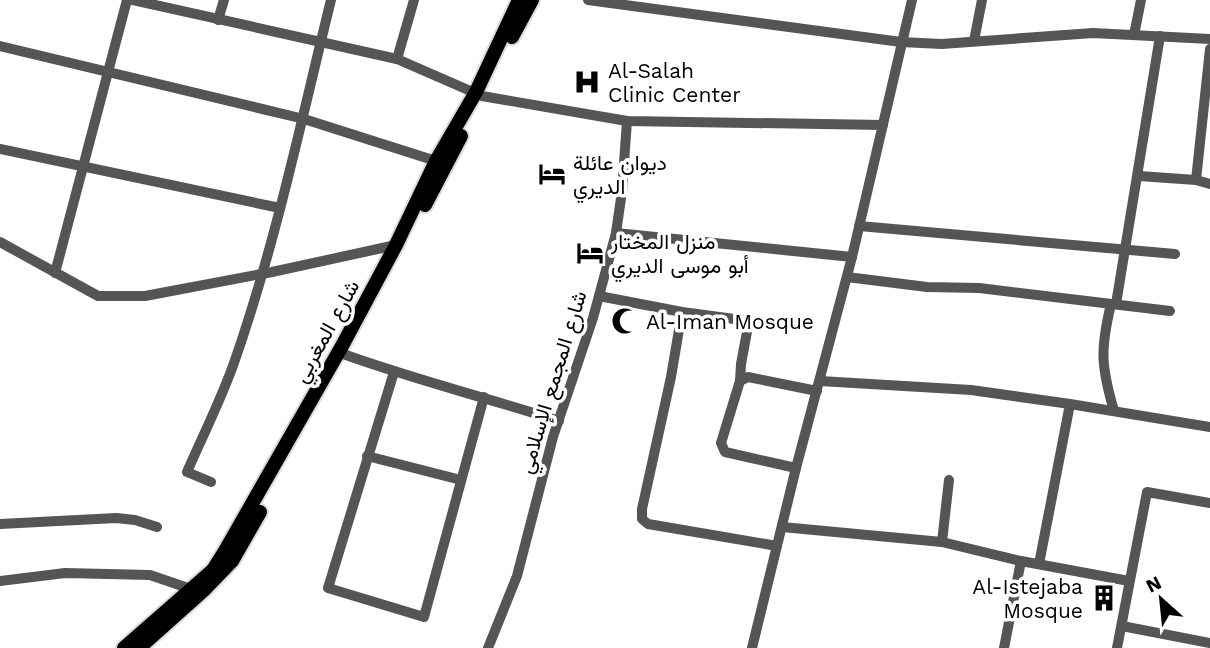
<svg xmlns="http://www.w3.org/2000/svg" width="1210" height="648" font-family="'Work Sans',Vazirmatn,sans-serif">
  <rect width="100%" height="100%" fill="#fff"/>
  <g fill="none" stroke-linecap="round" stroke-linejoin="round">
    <g stroke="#dbdbdb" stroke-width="18">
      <g id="major">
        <path d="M512,37L532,0"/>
        <path d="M425,205L461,136"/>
        <path d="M124,648L213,570L225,551L342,346L396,245L436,161L476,92L519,0"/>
        <path d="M139,648L205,589L232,561L260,512"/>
      </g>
    </g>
    <g stroke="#555" stroke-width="10">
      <path d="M133,0L397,59L482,96L627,121L883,125"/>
      <path d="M588,0L901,42L942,44L1093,33L1210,39"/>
      <path d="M218,20L224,0"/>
      <path d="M1134,35L1141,0"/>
      <path d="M974,41L982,0"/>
      <path d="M0,46L304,119L436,161"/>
      <path d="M397,59L414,0"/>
      <path d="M0,149L280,208"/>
      <path d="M1139,176L1196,180L1210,184"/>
      <path d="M1196,180L1210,49"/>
      <path d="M859,226L1175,254"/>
      <path d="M616,233L852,257"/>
      <path d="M0,242L98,296H145L272,272L396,245"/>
      <path d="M55,273L127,0"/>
      <path d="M847,277L927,287L979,288L1170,311"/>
      <path d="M599,296L682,312L671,377L642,509V519L648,524L777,546"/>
      <path d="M1111,304C1100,350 1101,366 1114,411"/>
      <path d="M1116,304L1160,36"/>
      <path d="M682,312L749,321L741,364L740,381"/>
      <path d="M346,355C416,380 488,398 559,421"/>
      <path d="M394,372L328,588L424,617L484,397"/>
      <path d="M820,381L971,390L1070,404L1039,564"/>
      <path d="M1070,404L1210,427"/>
      <path d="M367,456L461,480"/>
      <path d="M796,468L725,452L721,443L740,381L748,377L817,391"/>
      <path d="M211,482L187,472C203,435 222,398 235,360C276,242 301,121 331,0"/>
      <path d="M0,524L116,518L135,520L157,527"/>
      <path d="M782,527L942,542L1021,561L1129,581"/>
      <path d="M942,542L949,480"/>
      <path d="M0,581L65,573L150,575L191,589"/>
      <path d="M1122,626L1210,643"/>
      <path d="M488,648L517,576L553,437L593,318L616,233L622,191L627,121"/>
      <path d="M752,648L796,468L852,257L912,0"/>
      <path d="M1004,648L1021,561"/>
      <path d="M1117,648L1147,492L1210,503"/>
    </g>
    <use href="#major" stroke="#000" stroke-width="14"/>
  </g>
  <defs>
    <g id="hospital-bare" transform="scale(2.1)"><path d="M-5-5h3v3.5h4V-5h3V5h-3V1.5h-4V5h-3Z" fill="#000" stroke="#fff" stroke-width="2.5" paint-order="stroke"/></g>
    <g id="hotel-bare" transform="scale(2.1)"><path d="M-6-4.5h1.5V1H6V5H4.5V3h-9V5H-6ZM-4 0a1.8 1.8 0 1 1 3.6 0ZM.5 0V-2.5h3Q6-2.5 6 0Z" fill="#000" stroke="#fff" stroke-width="2.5" paint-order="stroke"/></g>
    <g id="mosque-bare" transform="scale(2.1)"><path d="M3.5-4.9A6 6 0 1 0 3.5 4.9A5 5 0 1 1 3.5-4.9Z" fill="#000" stroke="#fff" stroke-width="2.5" paint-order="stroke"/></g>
    <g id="building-bare" transform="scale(2.1)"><path d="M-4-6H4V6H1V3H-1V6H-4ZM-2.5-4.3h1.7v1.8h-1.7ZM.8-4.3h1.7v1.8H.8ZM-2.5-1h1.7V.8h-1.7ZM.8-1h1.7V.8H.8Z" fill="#000" stroke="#fff" stroke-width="2.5" paint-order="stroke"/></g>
  </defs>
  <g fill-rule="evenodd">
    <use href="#hospital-bare" x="587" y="82"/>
    <use href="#hotel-bare" x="552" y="174"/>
    <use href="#hotel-bare" x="590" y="253"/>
    <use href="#mosque-bare" x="625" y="321"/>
    <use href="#building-bare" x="1104" y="598"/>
  </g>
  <g text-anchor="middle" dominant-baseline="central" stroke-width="7" stroke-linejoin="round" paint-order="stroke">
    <g font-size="21" fill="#000" stroke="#fff" text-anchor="start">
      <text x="608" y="70">Al-Salah<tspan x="608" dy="24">Clinic Center</tspan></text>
      <text x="573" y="162">ديوان عائلة<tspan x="573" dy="24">الديري</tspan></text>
      <text x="611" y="241">منزل المختار<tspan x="611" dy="24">أبو موسى الديري</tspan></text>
      <text x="646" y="321">Al-Iman Mosque</text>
      <text x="1083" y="586" text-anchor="end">Al-Istejaba<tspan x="1083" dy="24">Mosque</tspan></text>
    </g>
    <g font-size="21" fill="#000" stroke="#fff">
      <text transform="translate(326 331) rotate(-61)">شارع المغربي</text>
      <text transform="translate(552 382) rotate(-73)">شارع المجمع الإسلامي</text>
    </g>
  </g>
  <g transform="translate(1161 599) rotate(333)" stroke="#ffffff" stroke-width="5" paint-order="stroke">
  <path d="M0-5L12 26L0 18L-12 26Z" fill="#000000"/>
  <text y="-10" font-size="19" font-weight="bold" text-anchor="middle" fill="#000000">N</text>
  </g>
</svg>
